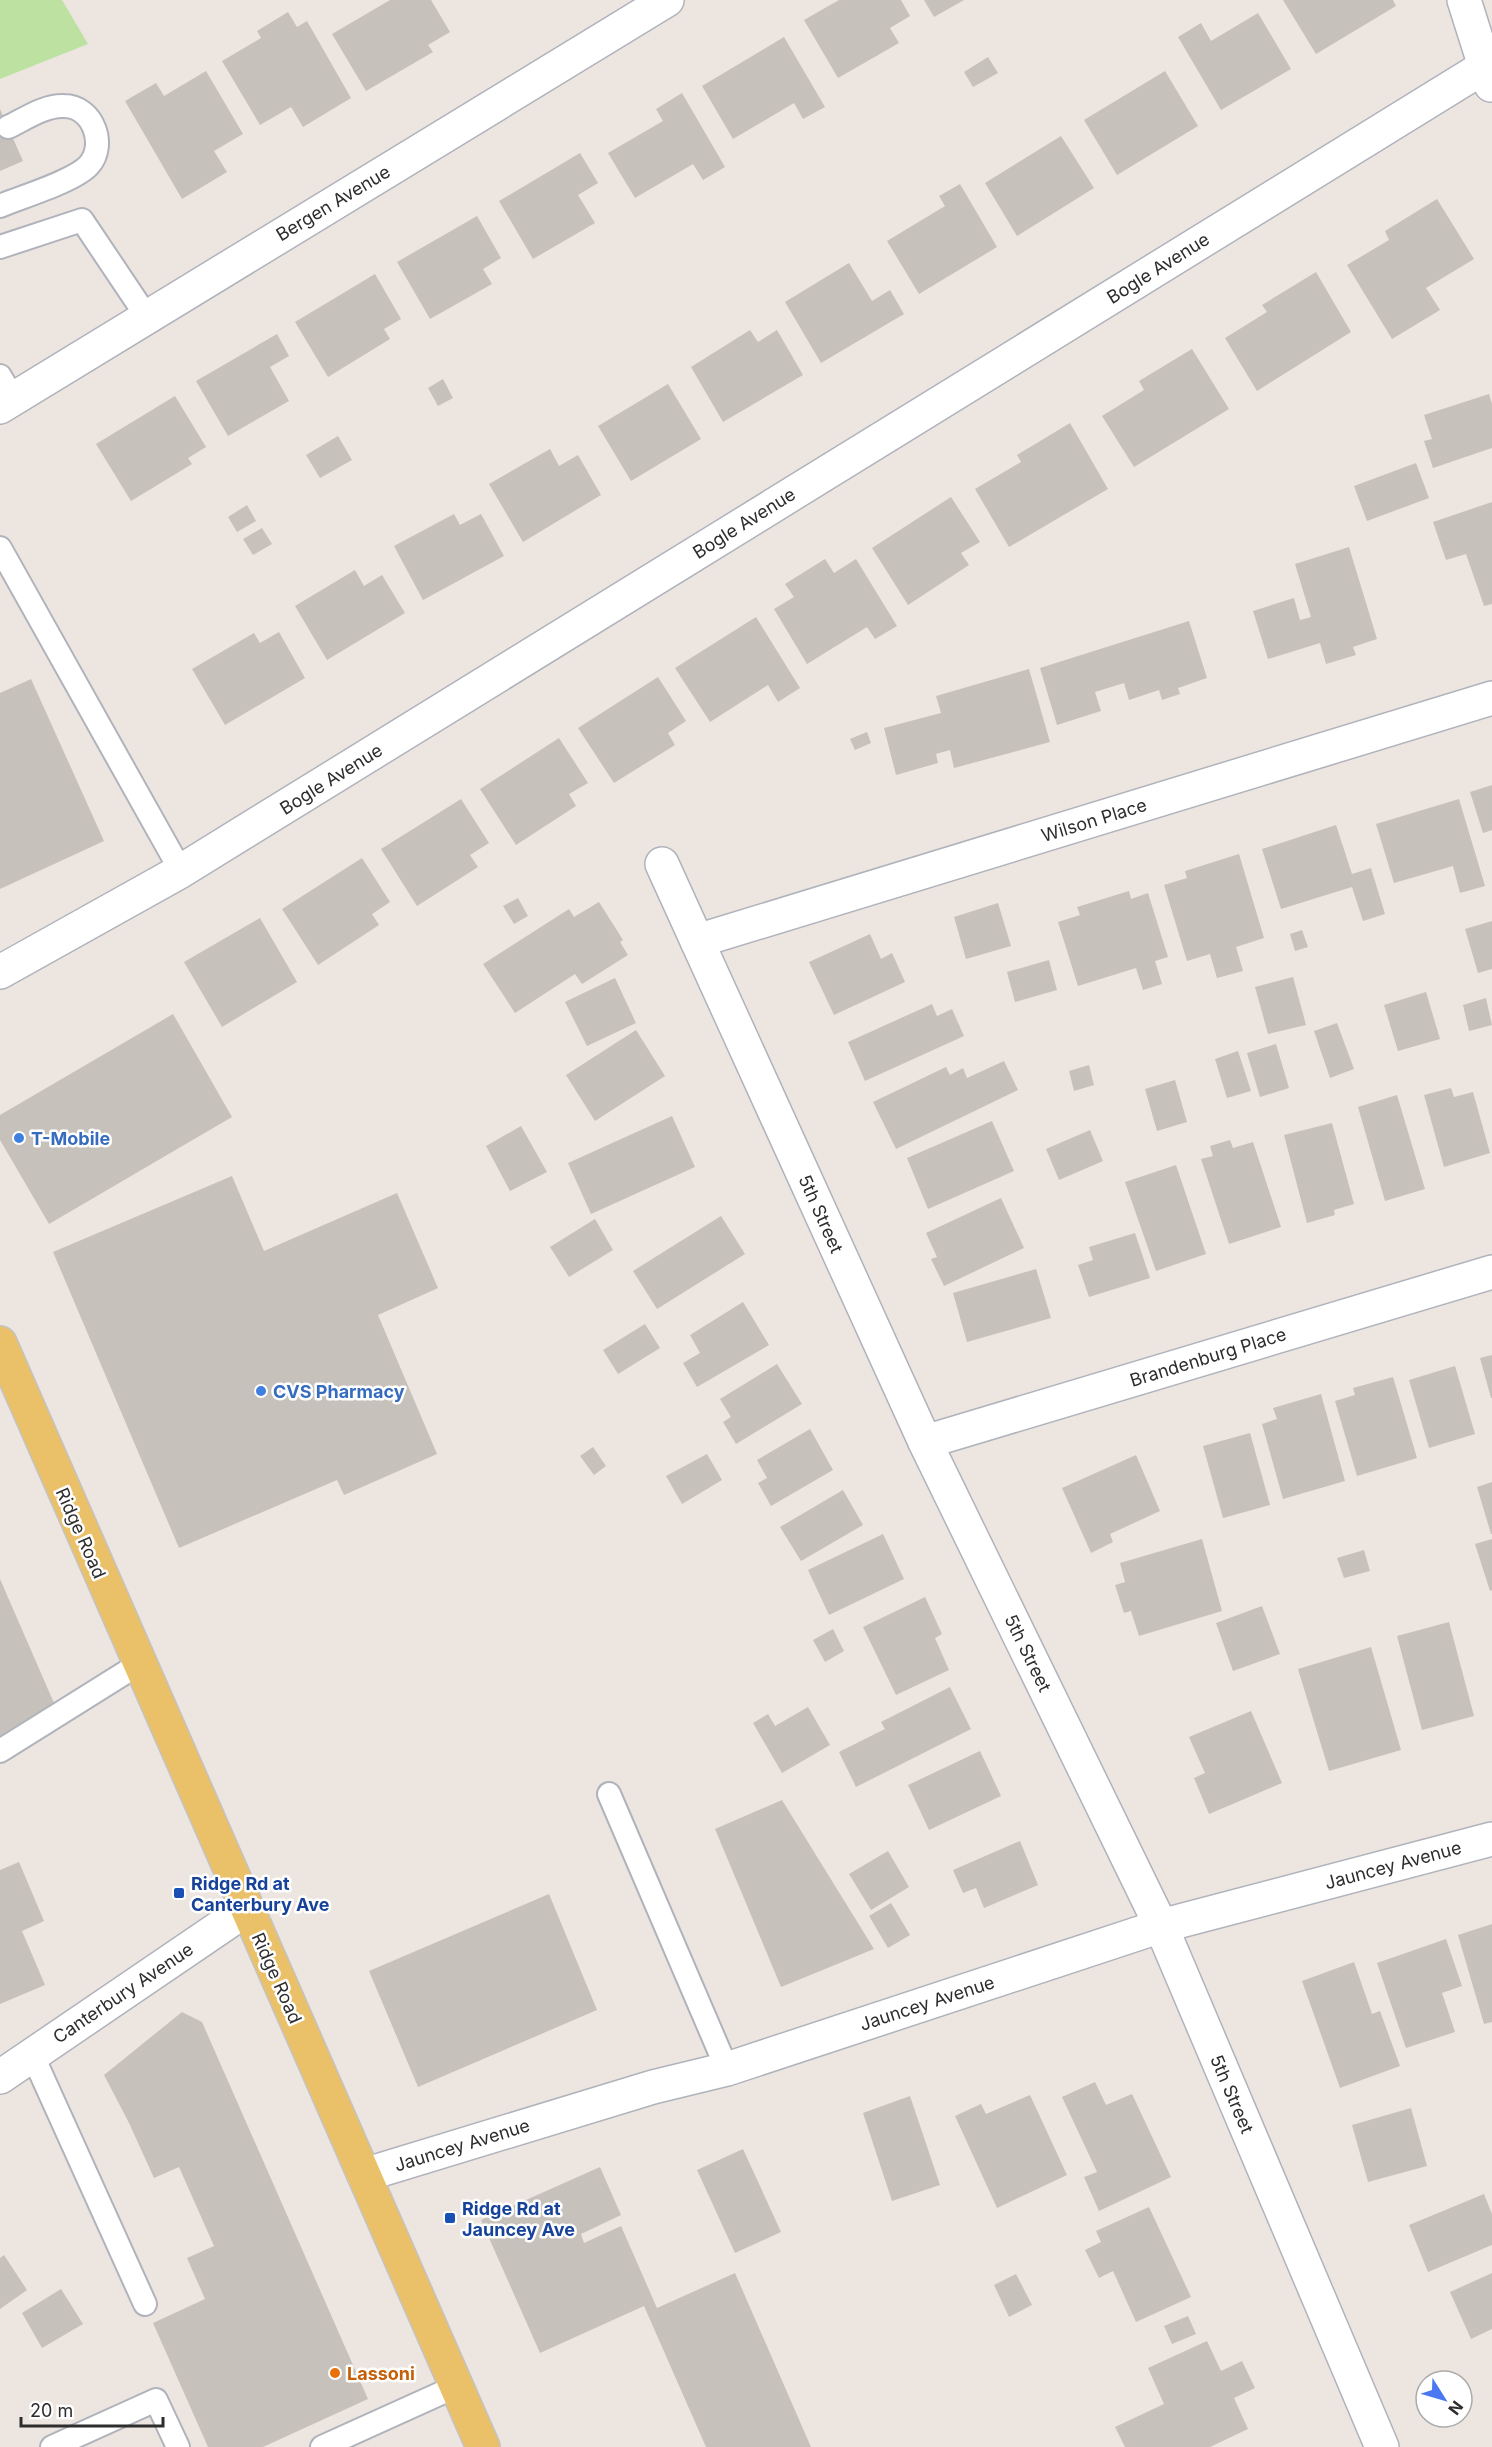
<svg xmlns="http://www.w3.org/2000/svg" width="1492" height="2447" font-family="Inter,sans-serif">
  <rect width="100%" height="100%" fill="#ede6e0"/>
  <path fill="#bce1a0" d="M0,0H62L88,44L0,79Z"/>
  <g fill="#c6c1bb">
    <path d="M390,0H431L450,32L428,45L433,52L366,91L332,34Z"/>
    <path d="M839,0H901L910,16L890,28L899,43L838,78L804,20Z"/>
    <path d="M924,0H964L934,17Z"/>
    <path d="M1283,0H1393L1396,6L1316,54Z"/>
    <path d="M288,12L297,27L307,21L351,98L303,127L291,107L260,125L222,61L261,38L257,31Z"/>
    <path d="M1258,13L1291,69L1221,110L1178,37L1201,23L1211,41Z"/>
    <path d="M784,37L825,107L803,119L794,103L733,139L702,86Z"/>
    <path d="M988,57L998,73L973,87L964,72Z"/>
    <path d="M206,71L243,134L214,151L227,172L182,199L125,101L156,83L164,96Z"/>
    <path d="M1165,71L1198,126L1117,175L1084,120Z"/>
    <path d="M682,93L725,167L703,180L693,164L635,198L608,153L663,121L656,109Z"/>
    <path d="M0,109L23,161L0,171Z"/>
    <path d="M1061,136L1094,188L1017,236L985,183Z"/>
    <path d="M580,153L598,183L578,195L595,223L533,259L499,201Z"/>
    <path d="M960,184L997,247L919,294L887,241L945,206L939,196Z"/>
    <path d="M1437,199L1474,259L1426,288L1440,310L1392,339L1347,265L1389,240L1385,231Z"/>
    <path d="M477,216L501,258L483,269L492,284L430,319L397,262Z"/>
    <path d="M849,263L872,301L890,290L904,314L821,363L785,302Z"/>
    <path d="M1316,272L1351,332L1257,391L1225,338L1267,312L1262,305Z"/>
    <path d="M375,274L401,319L384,329L390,339L328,377L295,322Z"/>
    <path d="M750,330L758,342L777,330L803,375L723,422L691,367Z"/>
    <path d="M277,334L289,356L270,367L289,401L228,436L196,381Z"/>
    <path d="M1192,349L1229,409L1134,467L1102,416L1144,390L1139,381Z"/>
    <path d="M443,379L453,398L438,406L428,388Z"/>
    <path d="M668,384L701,439L631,481L598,426Z"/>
    <path d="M1489,394L1492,404V448L1433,468L1424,441L1432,439L1424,415Z"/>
    <path d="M175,396L206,447L188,458L192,464L131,501L96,444Z"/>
    <path d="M1070,423L1108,489L1009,547L975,489L1021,462L1017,455Z"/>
    <path d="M338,436L352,460L320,478L306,455Z"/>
    <path d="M550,449L559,466L578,455L601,495L523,542L489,484Z"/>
    <path d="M1416,463L1429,498L1367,521L1354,486Z"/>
    <path d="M951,497L980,542L961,553L969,565L908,605L872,548Z"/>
    <path d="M1492,502V604L1484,606L1466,554L1446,560L1433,522Z"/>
    <path d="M247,505L256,521L237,532L228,517Z"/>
    <path d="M454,514L460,525L481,514L504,556L423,600L394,546Z"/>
    <path d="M262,528L272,544L253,555L243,539Z"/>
    <path d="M1349,547L1377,639L1353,647L1356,655L1326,664L1320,643L1268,659L1253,611L1294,598L1300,620L1311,617L1295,564Z"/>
    <path d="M825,559L834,573L856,559L897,626L875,639L867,627L807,664L774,609L794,597L785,584Z"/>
    <path d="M355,570L364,586L382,575L405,613L327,660L295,606Z"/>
    <path d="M756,617L800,688L778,702L768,685L710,722L675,668Z"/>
    <path d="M1189,621L1207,678L1178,688L1180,694L1162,700L1159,690L1129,700L1124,683L1095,692L1101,711L1057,725L1040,668Z"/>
    <path d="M279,632L305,678L225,725L192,669L254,633L260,643Z"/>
    <path d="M1029,669L1050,742L954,768L950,750L936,754L938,763L896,775L884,728L941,713L936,696Z"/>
    <path d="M658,677L686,721L668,733L675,745L614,783L578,728Z"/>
    <path d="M31,679L104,841L0,889V693Z"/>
    <path d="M867,732L871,743L855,750L850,739Z"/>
    <path d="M559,738L588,783L569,794L576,806L516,845L480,789Z"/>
    <path d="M1492,785V830L1483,833L1470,792Z"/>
    <path d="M461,799L489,843L470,855L478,867L417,906L381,849Z"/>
    <path d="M1459,799L1485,886L1460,893L1453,866L1394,883L1376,824Z"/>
    <path d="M1336,825L1352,874L1371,868L1385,914L1363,921L1352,887L1281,909L1262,849Z"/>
    <path d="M1239,854L1264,938L1236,947L1243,971L1217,978L1210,954L1187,961L1164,885L1187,878L1185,871Z"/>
    <path d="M362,858L390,902L372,914L379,925L318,965L282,909Z"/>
    <path d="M1129,891L1131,899L1148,893L1168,957L1155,961L1162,984L1143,990L1136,968L1078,986L1058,922L1080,915L1077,907Z"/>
    <path d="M518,898L528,916L514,924L503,906Z"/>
    <path d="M599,902L623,940L620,942L628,955L582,984L575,974L515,1013L483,964L569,909L574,917Z"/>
    <path d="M998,903L1011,946L966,959L954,917Z"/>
    <path d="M260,918L297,982L222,1027L184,962Z"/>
    <path d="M1492,921V969L1478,973L1465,929Z"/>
    <path d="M1302,930L1308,947L1295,951L1290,934Z"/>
    <path d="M870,934L881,959L892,953L905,982L834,1015L809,962Z"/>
    <path d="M1049,960L1057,990L1015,1002L1007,972Z"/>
    <path d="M1293,977L1306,1025L1268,1034L1255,987Z"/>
    <path d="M615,978L636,1023L587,1046L565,1002Z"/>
    <path d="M1426,992L1440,1039L1398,1051L1384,1005Z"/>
    <path d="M1486,998L1492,1025L1469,1031L1463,1005Z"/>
    <path d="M932,1004L937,1016L952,1009L964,1036L865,1081L848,1042Z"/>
    <path d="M173,1014L232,1117L49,1224L0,1140V1115Z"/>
    <path d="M1337,1023L1354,1069L1330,1078L1314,1031Z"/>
    <path d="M636,1030L665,1076L595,1121L566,1075Z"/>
    <path d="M1276,1044L1289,1088L1260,1097L1247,1053Z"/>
    <path d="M1238,1051L1251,1091L1227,1098L1215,1059Z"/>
    <path d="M1004,1061L1018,1090L896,1149L873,1102L946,1067L950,1075L963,1068L967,1078Z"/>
    <path d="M1089,1065L1094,1085L1074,1091L1069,1071Z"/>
    <path d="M1175,1080L1187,1122L1157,1131L1145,1089Z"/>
    <path d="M1451,1088L1454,1097L1473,1092L1490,1153L1444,1167L1424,1095Z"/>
    <path d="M1397,1095L1425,1189L1385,1201L1358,1107Z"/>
    <path d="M672,1116L695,1167L591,1214L568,1163Z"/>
    <path d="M992,1121L1014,1171L928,1209L907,1158Z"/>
    <path d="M1332,1123L1354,1204L1334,1210L1335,1215L1307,1223L1284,1135Z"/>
    <path d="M521,1126L547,1172L510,1191L486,1146Z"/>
    <path d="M1090,1130L1103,1161L1059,1180L1046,1149Z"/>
    <path d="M1230,1140L1233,1148L1253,1142L1281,1227L1229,1244L1201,1159L1213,1156L1210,1146Z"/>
    <path d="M1176,1165L1206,1254L1156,1271L1125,1182Z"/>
    <path d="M232,1176L264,1251L397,1193L438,1288L378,1315L437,1454L344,1495L337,1480L179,1548L53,1252Z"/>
    <path d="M1001,1198L1024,1248L944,1286L931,1259L937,1257L926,1233Z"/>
    <path d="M721,1216L745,1254L657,1309L633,1271Z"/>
    <path d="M595,1219L613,1250L569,1277L550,1247Z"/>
    <path d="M1135,1233L1150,1278L1089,1297L1078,1265L1093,1260L1089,1247Z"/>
    <path d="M1036,1269L1051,1318L967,1342L953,1293Z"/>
    <path d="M743,1302L769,1345L697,1387L683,1363L700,1353L690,1335Z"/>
    <path d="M645,1324L660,1348L618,1374L603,1350Z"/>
    <path d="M1492,1355V1398H1491L1480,1358Z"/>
    <path d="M777,1364L802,1404L736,1444L723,1422L731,1417L720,1399Z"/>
    <path d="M1455,1366L1475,1434L1429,1448L1409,1380Z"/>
    <path d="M1393,1377L1417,1458L1357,1476L1335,1401L1355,1395L1353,1388Z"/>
    <path d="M1321,1394L1345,1481L1283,1499L1262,1424L1277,1419L1273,1408Z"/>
    <path d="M810,1429L833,1470L771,1506L758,1483L767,1478L757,1460Z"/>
    <path d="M1250,1433L1270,1505L1223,1518L1203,1446Z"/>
    <path d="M593,1447L606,1466L594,1475L580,1456Z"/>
    <path d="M707,1454L722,1480L682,1504L666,1476Z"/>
    <path d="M1136,1455L1160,1511L1110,1534L1113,1542L1091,1553L1062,1488Z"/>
    <path d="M1492,1482V1534H1491L1477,1487Z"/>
    <path d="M843,1490L863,1525L801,1561L780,1527Z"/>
    <path d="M883,1534L904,1579L829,1615L808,1570Z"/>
    <path d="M1202,1539L1222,1611L1139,1636L1131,1611L1124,1613L1115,1585L1125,1582L1120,1563Z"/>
    <path d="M1492,1539V1590L1490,1591L1475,1544Z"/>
    <path d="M1364,1550L1370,1571L1344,1578L1337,1558Z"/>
    <path d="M0,1579L54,1703L0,1737Z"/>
    <path d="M925,1597L942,1634L935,1638L949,1670L896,1695L863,1627Z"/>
    <path d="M1262,1606L1280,1654L1233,1671L1216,1623Z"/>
    <path d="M1449,1622L1474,1716L1422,1730L1397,1636Z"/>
    <path d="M833,1629L844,1651L825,1662L813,1640Z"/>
    <path d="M1371,1647L1401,1750L1329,1771L1298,1669Z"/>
    <path d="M950,1687L971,1729L856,1787L839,1752L885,1729L881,1722Z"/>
    <path d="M808,1707L830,1745L782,1773L753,1723L768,1714L775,1726Z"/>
    <path d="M1251,1711L1282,1783L1209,1814L1194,1778L1205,1773L1189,1737Z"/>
    <path d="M980,1751L1001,1796L929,1830L908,1785Z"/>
    <path d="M782,1800L874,1949L781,1987L715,1829Z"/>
    <path d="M1020,1841L1038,1885L984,1908L976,1888L963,1893L953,1870Z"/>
    <path d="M888,1851L909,1887L871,1910L849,1874Z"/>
    <path d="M19,1862L44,1921L22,1931L45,1985L0,2004V1870Z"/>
    <path d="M549,1894L597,2010L418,2087L369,1971Z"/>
    <path d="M891,1903L910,1935L888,1948L869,1916Z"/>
    <path d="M1492,1924V2022L1484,2024L1458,1935Z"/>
    <path d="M1446,1939L1462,1986L1442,1993L1455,2032L1406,2048L1377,1963Z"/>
    <path d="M1354,1962L1372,2014L1380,2011L1400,2066L1340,2088L1302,1981Z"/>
    <path d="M182,2012L202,2022L368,2399L263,2447H208L153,2323L205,2299L187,2258L214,2246L179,2167L154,2178L129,2123L104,2075Z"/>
    <path d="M1095,2082L1106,2105L1132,2094L1171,2177L1099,2211L1084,2177L1097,2172L1062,2097Z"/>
    <path d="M1030,2095L1067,2175L997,2208L955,2116L981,2104L986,2114Z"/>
    <path d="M910,2096L940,2185L892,2201L863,2113Z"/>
    <path d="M1411,2108L1427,2166L1368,2182L1352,2125Z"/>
    <path d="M743,2149L781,2232L735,2253L697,2170Z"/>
    <path d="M600,2167L621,2215L581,2234L584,2243L621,2226L657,2308L735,2273L811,2447H706L644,2306L540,2353L481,2220Z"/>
    <path d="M1484,2194L1492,2214V2245L1428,2272L1409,2225Z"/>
    <path d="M1149,2207L1191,2297L1136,2322L1113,2271L1099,2278L1085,2250L1101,2242L1096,2231Z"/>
    <path d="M4,2255L27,2290L0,2309V2258Z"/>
    <path d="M1492,2273V2329L1471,2339L1450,2292Z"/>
    <path d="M1016,2274L1032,2305L1009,2317L994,2285Z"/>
    <path d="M61,2289L83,2324L42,2348L22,2313Z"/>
    <path d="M1188,2316L1196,2334L1172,2344L1164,2326Z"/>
    <path d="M1207,2341L1221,2371L1242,2361L1255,2388L1234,2398L1248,2429L1210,2447H1125L1115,2427L1164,2404L1148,2368Z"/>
  </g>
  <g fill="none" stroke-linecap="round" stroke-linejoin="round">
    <g stroke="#b0b3bc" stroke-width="26">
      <g id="lane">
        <path d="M0,206C21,197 75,181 89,165C107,145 93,106 64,106C45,105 25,119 8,127"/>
        <path d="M0,247L82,220L147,317"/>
        <path d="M0,376L13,398"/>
        <path d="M0,548L181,871"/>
        <path d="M0,1751L139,1664"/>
        <path d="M609,1794L727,2069"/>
        <path d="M32,2054L145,2304"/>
        <path d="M52,2447L156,2400L178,2447"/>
        <path d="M322,2447L457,2386"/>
      </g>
    </g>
    <g stroke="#b0b3bc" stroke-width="36">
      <g id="street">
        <path d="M1464,0L1491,85"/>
        <path d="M0,407L667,0"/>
        <path d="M662,864L925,1442L1161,1926L1382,2447"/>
        <path d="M697,941L1492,698"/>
        <path d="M0,972L181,871L1484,67"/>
        <path d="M925,1442L1492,1272"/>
        <path d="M0,2077L247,1909"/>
      </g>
    </g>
    <g stroke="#b0b3bc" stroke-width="36">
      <path id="secondary" d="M364,2175L653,2087L727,2069L1161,1926L1492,1839"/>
    </g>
    <g stroke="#c4c4c4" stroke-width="36">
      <path id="primary" d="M0,1343L483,2447"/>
    </g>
    <use href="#lane" stroke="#fff" stroke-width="22"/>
    <use href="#street" stroke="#fff" stroke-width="33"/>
    <use href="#secondary" stroke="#fff" stroke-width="33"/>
    <use href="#primary" stroke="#eac068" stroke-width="33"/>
  </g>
  <g fill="#3f7fe0" stroke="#fff" stroke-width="2">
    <circle cx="19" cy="1138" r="6"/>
    <circle cx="261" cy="1391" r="6"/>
  </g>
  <g fill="#1a4fb4" stroke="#fff" stroke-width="2">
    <rect x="173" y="1887" width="12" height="12" rx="3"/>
    <rect x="444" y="2212" width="12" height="12" rx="3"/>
  </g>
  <circle fill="#e8710a" stroke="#fff" stroke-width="2" cx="335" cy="2373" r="6"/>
  <g text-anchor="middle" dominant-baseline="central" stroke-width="5" stroke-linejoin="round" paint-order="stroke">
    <g font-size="18" fill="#2d2d2d" stroke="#fff">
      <text transform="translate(333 203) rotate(-31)">Bergen Avenue</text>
      <text transform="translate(1158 268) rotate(-32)">Bogle Avenue</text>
      <text transform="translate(744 523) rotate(-32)">Bogle Avenue</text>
      <text transform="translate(331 779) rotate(-32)">Bogle Avenue</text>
      <text transform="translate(1094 820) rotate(-17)">Wilson Place</text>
      <text transform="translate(821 1214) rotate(66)">5th Street</text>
      <text transform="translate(1208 1357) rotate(-17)">Brandenburg Place</text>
      <text transform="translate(81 1533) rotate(66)">Ridge Road</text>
      <text transform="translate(1028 1653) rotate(64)">5th Street</text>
      <text transform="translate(1393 1865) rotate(-15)">Jauncey Avenue</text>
      <text transform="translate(277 1978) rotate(66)">Ridge Road</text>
      <text transform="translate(123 1993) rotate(-34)">Canterbury Avenue</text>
      <text transform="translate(927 2003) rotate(-18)">Jauncey Avenue</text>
      <text transform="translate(1232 2094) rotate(67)">5th Street</text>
      <text transform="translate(462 2145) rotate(-17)">Jauncey Avenue</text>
    </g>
    <g font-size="18" font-weight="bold" fill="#366cbe" stroke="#fff" text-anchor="start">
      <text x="31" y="1138">T-Mobile</text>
      <text x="273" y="1391">CVS Pharmacy</text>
    </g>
    <g font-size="18" font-weight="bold" fill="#164399" stroke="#fff" text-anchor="start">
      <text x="191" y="1883">Ridge Rd at<tspan x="191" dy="21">Canterbury Ave</tspan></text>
      <text x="462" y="2208">Ridge Rd at<tspan x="462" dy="21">Jauncey Ave</tspan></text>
    </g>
    <g font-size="18" font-weight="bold" fill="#c56008" stroke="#fff" text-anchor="start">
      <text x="347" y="2373">Lassoni</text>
    </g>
  </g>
  <g transform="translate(1444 2399) rotate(127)"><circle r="28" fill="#ffffff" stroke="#ababab" stroke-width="1.5"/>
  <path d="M0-4.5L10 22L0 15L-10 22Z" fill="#4978f1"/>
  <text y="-9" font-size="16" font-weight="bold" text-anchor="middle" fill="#2d2d2d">N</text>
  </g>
  <path d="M21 2417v9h142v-9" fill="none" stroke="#2d2d2d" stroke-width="3"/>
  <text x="30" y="2417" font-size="18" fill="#2d2d2d" stroke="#ffffff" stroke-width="4.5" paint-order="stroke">20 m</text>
</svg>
